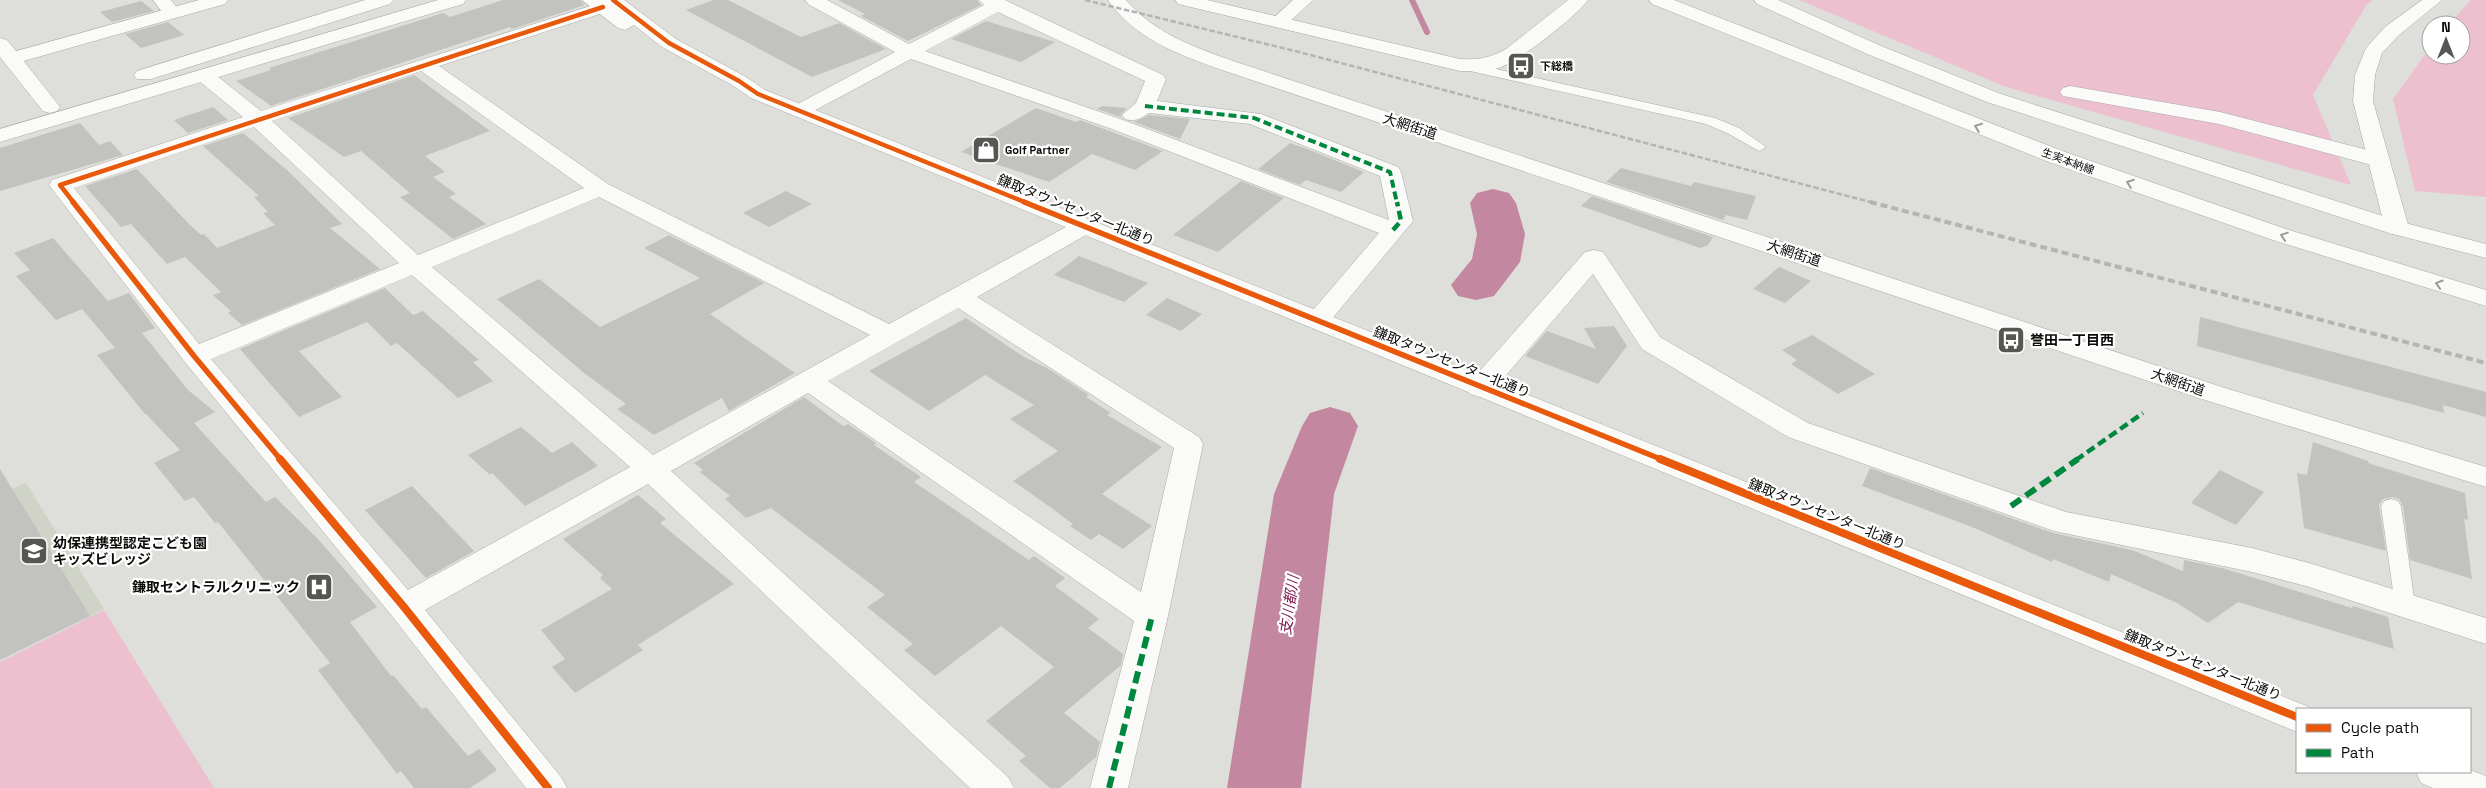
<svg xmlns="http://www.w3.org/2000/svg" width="2486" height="788" font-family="'Space Grotesk','Noto Sans JP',sans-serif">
  <rect width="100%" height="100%" fill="#dedfda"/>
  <path fill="#d0d3c7" d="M26,483L104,609L0,660V494Z"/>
  <g fill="#edc0d0">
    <path d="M1799,0H2373L2367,4L2313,95L2351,185L2006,87Z"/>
    <path d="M2471,0H2486V197L2415,191L2393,99L2431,46V55H2461V25H2448Z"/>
    <path d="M104,610L214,788H0V662Z"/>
  </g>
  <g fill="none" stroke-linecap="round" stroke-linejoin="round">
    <path stroke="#c388a0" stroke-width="6" d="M1412,0L1427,32"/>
    <g fill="#c388a0" fill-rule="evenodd">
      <path d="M1493,189L1509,193L1516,203L1525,234L1520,262L1494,296L1476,300L1458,296L1451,285L1472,259L1477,234L1470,203L1477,193Z"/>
      <path d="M1330,407L1350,413L1358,426L1334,494L1301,788H1227L1274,494L1302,426L1310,413Z"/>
    </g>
  </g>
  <g fill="#c2c3be">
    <path d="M503,0H580L585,5L512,29L510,27L271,106L236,81L271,70L269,68L443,13L450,17Z"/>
    <path d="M714,0H728L801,37L839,23L886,49L812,77L686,10Z"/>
    <path d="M838,0H977L981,5L908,41L861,16L865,14Z"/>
    <path d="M141,1L154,11L112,22L100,12Z"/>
    <path d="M986,21L1055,42L1021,62L951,39Z"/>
    <path d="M168,22L184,35L141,48L125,34Z"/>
    <path d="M414,75L490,131L425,156L445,172L433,177L456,194L449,197L486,224L453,239L400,197L410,193L361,151L344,157L288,118Z"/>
    <path d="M1102,106L1127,108L1121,114V117L1097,109Z"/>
    <path d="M213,107L228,120L188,133L174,120Z"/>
    <path d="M1036,108L1076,122L1080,120L1163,151L1135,170L1092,154L1049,182L961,152Z"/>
    <path d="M1149,115L1190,119L1180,139L1134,122Z"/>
    <path d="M80,123L99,145L110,141L123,155L0,191V148Z"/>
    <path d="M243,133L288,171L342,224L330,228L380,269L242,325L228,313L231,311L213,295L221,292L185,257L167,264L131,224L121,227L85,186L137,169L189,224L201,235L204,234L217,248L275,225L263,213L268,212L254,197L259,196L203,146Z"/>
    <path d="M1290,143L1307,149L1364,172L1341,192L1306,180L1300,185L1258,169Z"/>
    <path d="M1621,168L1691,186L1694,182L1756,196L1747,220L1726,215L1723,220L1606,182Z"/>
    <path d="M1241,181L1284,198L1218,252L1173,235Z"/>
    <path d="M786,191L812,204L769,227L743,213Z"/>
    <path d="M1592,196L1713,237L1708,245L1700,248L1581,206Z"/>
    <path d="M669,235L764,283L710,314L795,373L729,411L722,398L654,435L617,409L626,404L584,373L497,299L539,279L600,327L700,278L644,248Z"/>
    <path d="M53,238L108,301L129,293L155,328L142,333L188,390L215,412L194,423L266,502L275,497L318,539L377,607L350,622L391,676L393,675L422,709L426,707L468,756L479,749L497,770L470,788H414L401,771L397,774L318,670L330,663L218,522L215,523L194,497L185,501L154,463L180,450L146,414H145L97,355L115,348L82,309L56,320L16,276L30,270L14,253Z"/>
    <path d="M1079,256L1148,283L1124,302L1054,275Z"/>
    <path d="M1779,267L1811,281L1785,303L1753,289Z"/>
    <path d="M385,288L413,315L423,311L479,360L473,362L493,381L458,398L397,343L391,346L367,322L299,351L342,397L299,417L240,349Z"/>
    <path d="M1167,298L1202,314L1181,331L1146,315Z"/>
    <path d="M2200,317L2486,392V417L2443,405L2444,413L2197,346Z"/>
    <path d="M966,318L1024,357L1047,368L1089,395L1086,397L1111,413L1107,415L1162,447L1102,494L1152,526L1123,549L1099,534L1091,540L1070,526L1073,524L1053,509L1013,481L1058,451L1010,419L1034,405L985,375L929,411L869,371Z"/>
    <path d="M1614,326L1627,346L1598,384L1525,356L1547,331L1596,349L1584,328Z"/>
    <path d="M1812,335L1875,374L1838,394L1791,364L1797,360L1782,350Z"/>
    <path d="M804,397L843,426L848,424L876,443L874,445L921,477L914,482L1029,560L1034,556L1065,578L1055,586L1099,619L1088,628L1123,654L1121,665L1064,713L1100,742L1096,757L1060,788H1050L1019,761L1026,756L986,721L1054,667L1001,626L935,676L904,650L913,644L867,607L885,595L771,508L746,518L725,499L730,496L700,472L703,470L694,463Z"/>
    <path d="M521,427L552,453L572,442L598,466L525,506L492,473L490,475L468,455Z"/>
    <path d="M2313,442L2368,461V463L2465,493L2468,520L2464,519L2472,579L2410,560L2403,506L2399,499L2392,497L2383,499L2379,505L2386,551L2304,528L2297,473L2307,475Z"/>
    <path d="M1870,468L2053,533L2132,550L2183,571L2184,560L2222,568L2352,608L2353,606L2388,617L2394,649L2238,602L2208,623L2177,603L2111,574L2109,582L2053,559L2052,562L1972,527L1862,486Z"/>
    <path d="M0,469L90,616L0,660Z"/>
    <path d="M2220,470L2264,492L2236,525L2191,503Z"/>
    <path d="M412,486L474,551L426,578L365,510Z"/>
    <path d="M638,495L666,519L660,523L734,584L638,645L643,650L575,693L552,667L565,659L541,630L612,589L600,578L603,575L563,539Z"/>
  </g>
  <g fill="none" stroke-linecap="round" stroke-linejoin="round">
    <g stroke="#a9aaa6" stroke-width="1">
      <g id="lane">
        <path d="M1465,62L1715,118L1739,128L1766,147L1759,151L1729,134L1706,124L1461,69L1459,66L1461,63Z"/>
        <path d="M2391,499L2398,501L2401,506L2415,605L2412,611L2405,613L2398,611L2395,605L2381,506L2384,501Z"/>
      </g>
    </g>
    <g stroke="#a9aaa6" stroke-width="1">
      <g id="street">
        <path d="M153,0H171L181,13L178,17H166Z"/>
        <path d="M805,0H827L909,44L984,5L979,0H1005L1163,75L1166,79L1157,101L1261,114L1398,167L1401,172L1413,221L1326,326L1317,329L1308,326L1304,321L1308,316L1379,233L1112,129L911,59L806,115L799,117L792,115L789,111L792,107L895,52L808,4ZM998,12L1145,81L1136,103L1122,115L1125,119C1135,122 1140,119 1149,113L1250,124L1380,176L1389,220L1126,121L925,51Z"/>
        <path d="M1293,0H1313L1286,25H1272L1270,21Z"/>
        <path d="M1754,0H1778L1881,46L2001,94L2405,223L2486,244V258L2389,233L1987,102L1867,54L1757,4Z"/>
        <path d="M603,2L609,3L612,7L609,11L439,66L608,184L889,324L1077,221L1085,219L1093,221L1097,226L1093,231L977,297L1199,437L1203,444L1168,616L1128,788H1090L1134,621L808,393L671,471L1008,777L1014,788H970L648,484L425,610L561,777L567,788H526L392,616L185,362L49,185L52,180L243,117L198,80L195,76L198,72H212L261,111ZM421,71L584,188L418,255L272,121ZM254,127L399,263L199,344L74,188ZM599,197L870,335L653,455L432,267ZM412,275L630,467L408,590L211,359ZM958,308L1174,448L1141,592L828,381Z"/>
        <path d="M0,38L7,40L57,103L60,107L57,111L50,113L43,111L0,57Z"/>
        <path d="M2070,86L2220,112L2387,155L2390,160L2387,165L2379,167L2219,124L2063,96L2060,92L2063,88Z"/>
        <path d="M1594,250L1603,252L1660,337L1808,423L2066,512L2252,548L2309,563L2486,618V644L2306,586L2252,572L2054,531L1788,437L1642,349L1593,274L1490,394L1480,397L1470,394L1466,388L1470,382L1585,252Z"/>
      </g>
    </g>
    <g stroke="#a9aaa6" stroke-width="1">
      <g id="secondary">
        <path d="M199,0H228L225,4L20,62H6L3,58L6,54Z"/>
        <path d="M365,0H393L390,4L151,79H137L134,75L137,71Z"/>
        <path d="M438,0H466L463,4L0,142V129Z"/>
        <path d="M582,0H624L676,39L746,77L765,90L2309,707L2311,709H2297V732L2285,727L751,98L732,85L662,47L634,25L625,30L618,28Z"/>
        <path d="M1175,0H1207L1460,59C1479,60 1490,58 1506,49L1568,0H1588C1576,17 1519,61 1499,68C1486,72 1473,71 1460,71L1178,4Z"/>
        <path d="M2422,0H2442L2399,35L2382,53L2375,75L2373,101L2409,228L2405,233L2397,235L2389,233L2385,228L2353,101L2355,75L2366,48L2385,27Z"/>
        <path d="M2470,770L2486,776V788H2433L2421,783L2416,772H2470Z"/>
      </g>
    </g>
    <g stroke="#a9aaa6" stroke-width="1">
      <g id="primary">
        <path d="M1108,0H1126C1154,33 1194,47 1233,61L2225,388L2486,467V487L2205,400L1219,69C1177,54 1134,38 1108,0Z"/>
        <path d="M1649,0H1674L2065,152L2289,230L2486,290V306L2273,240L2049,162L1652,4Z"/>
      </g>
    </g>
    <use href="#lane" fill="#fafaf9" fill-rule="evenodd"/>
    <use href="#street" fill="#fafaf9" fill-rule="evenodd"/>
    <use href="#secondary" fill="#fafaf9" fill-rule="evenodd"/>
    <use href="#primary" fill="#fafaf9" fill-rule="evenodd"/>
    <path stroke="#b4b4b4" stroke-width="2.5" stroke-dasharray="5.5 2.5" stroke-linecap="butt" d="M1085,0L1299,52L1874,203"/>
    <path stroke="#b4b4b4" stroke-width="4" stroke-dasharray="7 4" stroke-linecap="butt" d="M1870,202L2486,363"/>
    <path stroke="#00873e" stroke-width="4" stroke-dasharray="8 4" stroke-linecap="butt" d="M1145,106L1254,118L1390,172L1397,203"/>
    <g stroke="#00873e" stroke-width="4.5" stroke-dasharray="9 4.5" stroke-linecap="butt">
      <path d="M1393,230L1401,221L1397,202"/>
      <path d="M2076,460L2143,413"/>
    </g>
    <g stroke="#00873e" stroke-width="6" stroke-dasharray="12 6" stroke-linecap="butt">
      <path d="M2011,506L2078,459"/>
      <path d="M1109,788L1152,616"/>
    </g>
    <g stroke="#fff" stroke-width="7">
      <g id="cycleway-far2">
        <path d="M613,0L669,43L739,81L758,94L1027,203"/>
        <path d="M74,203L60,185L603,7"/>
      </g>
    </g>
    <g stroke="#fff" stroke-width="9">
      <g id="cycleway-far1">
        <path d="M73,202L194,356L281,460"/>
        <path d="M1024,202L1663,460"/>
      </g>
    </g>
    <g stroke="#fff" stroke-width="11">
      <g id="cycleway">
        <path d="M280,459L404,607L548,788"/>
        <path d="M1660,459L2297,717"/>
      </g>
    </g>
    <use href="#cycleway-far2" stroke="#e8590c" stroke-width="4.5"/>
    <use href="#cycleway-far1" stroke="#e8590c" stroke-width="5.5"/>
    <use href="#cycleway" stroke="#e8590c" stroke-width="8"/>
  </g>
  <defs><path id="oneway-chevron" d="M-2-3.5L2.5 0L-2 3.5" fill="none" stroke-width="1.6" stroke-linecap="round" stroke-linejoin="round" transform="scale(1.25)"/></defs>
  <g stroke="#9b9b99">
    <use href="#oneway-chevron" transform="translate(1978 127) rotate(-159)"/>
    <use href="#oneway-chevron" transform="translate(2130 183) rotate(-160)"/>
    <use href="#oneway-chevron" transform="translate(2284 236) rotate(-162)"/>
    <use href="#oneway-chevron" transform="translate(2439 284) rotate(-163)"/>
  </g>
  <defs>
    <g id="bus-square" transform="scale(1.4375)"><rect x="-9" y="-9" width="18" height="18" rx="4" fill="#565652" stroke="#fff"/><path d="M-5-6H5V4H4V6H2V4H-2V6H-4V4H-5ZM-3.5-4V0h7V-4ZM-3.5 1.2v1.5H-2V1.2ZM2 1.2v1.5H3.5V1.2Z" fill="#fff"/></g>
    <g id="shop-square" transform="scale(1.4375)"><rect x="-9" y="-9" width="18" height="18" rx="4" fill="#565652" stroke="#fff"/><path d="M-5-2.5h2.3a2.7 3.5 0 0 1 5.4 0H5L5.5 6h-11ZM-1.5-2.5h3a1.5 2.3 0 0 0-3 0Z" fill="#fff"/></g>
    <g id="school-square" transform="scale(1.4375)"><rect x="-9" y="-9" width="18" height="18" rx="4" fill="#565652" stroke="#fff"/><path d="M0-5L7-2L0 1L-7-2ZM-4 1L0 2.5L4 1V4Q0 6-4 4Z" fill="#fff"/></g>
    <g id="hospital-square" transform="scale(1.4375)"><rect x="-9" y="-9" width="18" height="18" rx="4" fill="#565652" stroke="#fff"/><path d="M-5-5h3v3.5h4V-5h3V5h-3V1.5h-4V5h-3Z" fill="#fff"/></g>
  </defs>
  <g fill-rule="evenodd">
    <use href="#bus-square" x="1521" y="66"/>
    <use href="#shop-square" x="986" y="150"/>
    <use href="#bus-square" x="2011" y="340"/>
    <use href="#school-square" x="34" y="551"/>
    <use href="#hospital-square" x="319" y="587"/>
  </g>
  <g text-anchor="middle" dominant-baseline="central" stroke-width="4.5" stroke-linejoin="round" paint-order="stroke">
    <g font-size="11" font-weight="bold" fill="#0c0d09" stroke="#fff" text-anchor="start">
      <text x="1540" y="66">下総橋</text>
      <text x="1005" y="150">Golf Partner</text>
    </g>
    <g font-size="11" fill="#0c0d09" stroke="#fff">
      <text transform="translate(2068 161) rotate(20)">生実本納線</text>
    </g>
    <g font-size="14" fill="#0c0d09" stroke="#fff">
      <text transform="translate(1410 126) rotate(18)">大網街道</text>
      <text transform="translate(1076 210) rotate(22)">鎌取タウンセンター北通り</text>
      <text transform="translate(1794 253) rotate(18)">大網街道</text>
      <text transform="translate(1452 362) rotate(22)">鎌取タウンセンター北通り</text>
      <text transform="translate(2178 382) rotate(19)">大網街道</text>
      <text transform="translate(1827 514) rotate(22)">鎌取タウンセンター北通り</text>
      <text transform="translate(2203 665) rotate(22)">鎌取タウンセンター北通り</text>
    </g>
    <g font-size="14" font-weight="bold" fill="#0c0d09" stroke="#fff" text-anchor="start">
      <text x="2030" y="340">誉田一丁目西</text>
      <text x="53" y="543">幼保連携型認定こども園<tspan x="53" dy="16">キッズビレッジ</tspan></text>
      <text x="300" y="587" text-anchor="end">鎌取セントラルクリニック</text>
    </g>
    <g font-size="15" font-style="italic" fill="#7f174d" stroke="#fff">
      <text transform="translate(1289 605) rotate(-82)">支川都川</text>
    </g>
  </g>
  <rect x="2296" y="708" width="175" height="65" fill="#ffffff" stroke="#9e9e9d"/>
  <rect x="2306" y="724" width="25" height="8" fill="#e8590c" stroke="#9e9e9d"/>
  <text x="2341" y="733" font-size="15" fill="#0c0d09">Cycle path</text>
  <rect x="2306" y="749" width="25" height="8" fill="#00873e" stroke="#9e9e9d"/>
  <text x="2341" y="758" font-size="15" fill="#0c0d09">Path</text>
  <g transform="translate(2446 40)"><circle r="24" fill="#ffffff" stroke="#9e9e9d"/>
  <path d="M0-4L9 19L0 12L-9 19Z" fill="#565652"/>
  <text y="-8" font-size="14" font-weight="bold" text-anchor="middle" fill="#0c0d09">N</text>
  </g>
</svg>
